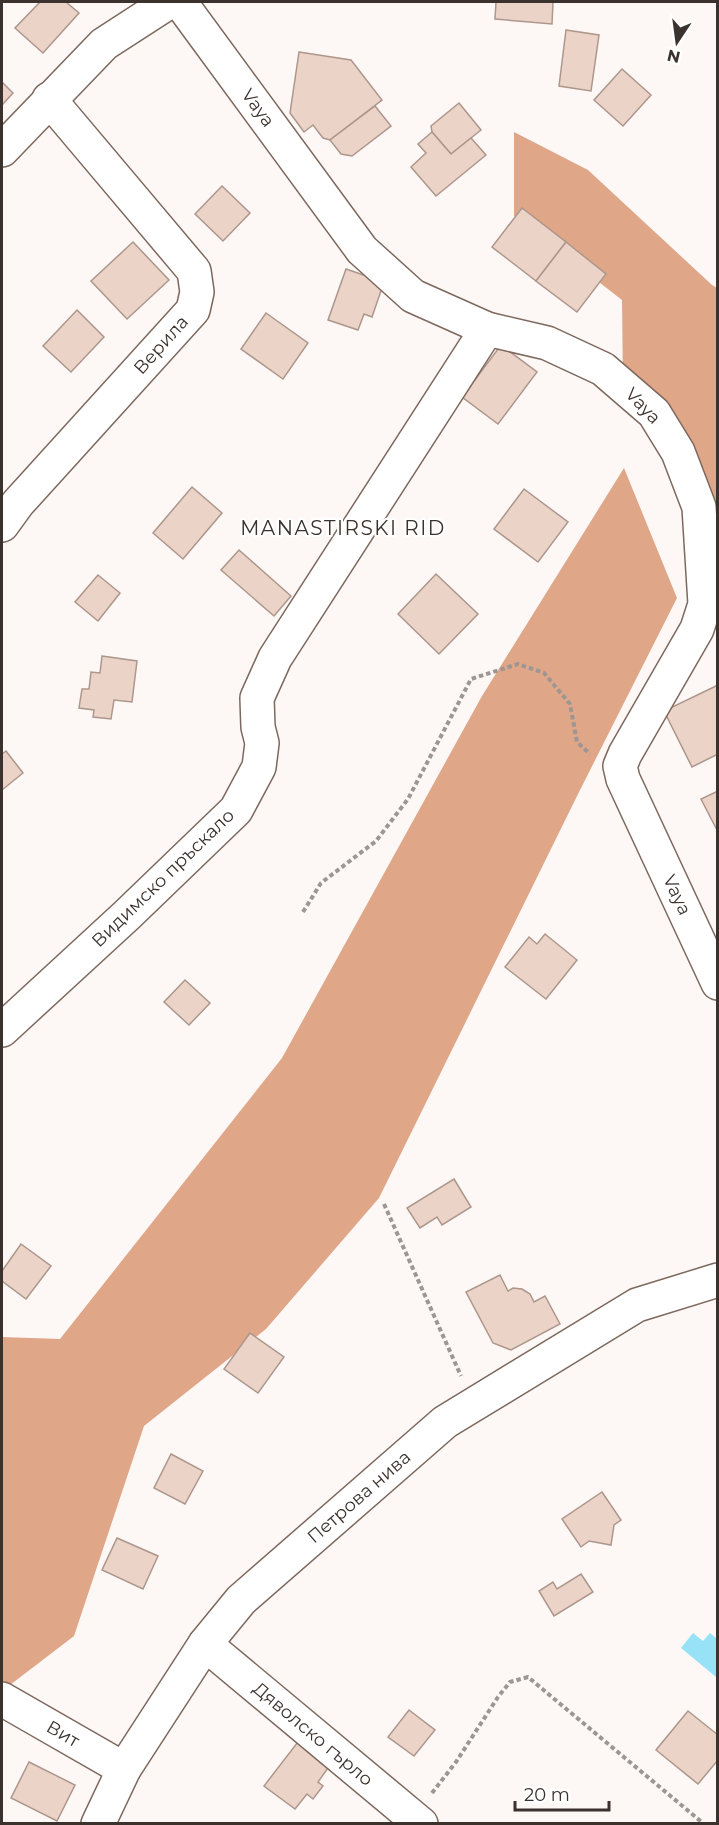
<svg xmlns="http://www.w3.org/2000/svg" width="719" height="1825" font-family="Montserrat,sans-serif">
  <rect width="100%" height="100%" fill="#fdf8f6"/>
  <g fill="#dfa688">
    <path d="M514,132L588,170L712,285L717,288V521L623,388L622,300L514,216Z"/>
    <path d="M624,468L677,598L579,792L379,1198L266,1329L144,1426L74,1636L10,1685L2,1680V1337L60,1339L282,1058L482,696Z"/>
  </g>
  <path fill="#98e2f8" d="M693,1633L703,1641L710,1633L717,1639L716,1677L681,1648Z"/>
  <g fill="#ebd3c7" stroke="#ad968b" stroke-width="1.5">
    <path d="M40,2H66L79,13L43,53L15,28Z"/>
    <path d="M496,2H553L552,24L495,19Z"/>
    <path d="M566,30L599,35L591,91L559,86Z"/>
    <path d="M299,52L351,60L382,100L330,140L323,138L313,125L304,132L290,113Z"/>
    <path d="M622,69L651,95L623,126L594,100Z"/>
    <path d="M2,82L13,93L2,105Z"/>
    <path d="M459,103L481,130L451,154L432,132L431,126Z"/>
    <path d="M375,106L391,126L352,156L341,154L330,140Z"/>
    <path d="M432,132L451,154L471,138L486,155L436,196L411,167L426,153L418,144Z"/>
    <path d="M222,186L250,213L223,241L195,214Z"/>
    <path d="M522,208L566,242L536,281L492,247Z"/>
    <path d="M133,242L169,280L127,319L91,281Z"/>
    <path d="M566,242L606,274L577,312L536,281Z"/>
    <path d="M346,269L384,282L372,317L364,314L358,330L328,320Z"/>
    <path d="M77,310L104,337L71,372L43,346Z"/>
    <path d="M266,313L308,343L283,379L241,349Z"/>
    <path d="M501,345L537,372L498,424L462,397Z"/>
    <path d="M192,487L222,513L183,559L153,533Z"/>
    <path d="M524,489L568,522L538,562L494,529Z"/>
    <path d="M239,550L291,596L274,616L221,570Z"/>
    <path d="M436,574L478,614L439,654L398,614Z"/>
    <path d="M98,575L120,593L98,621L75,602Z"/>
    <path d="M102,656L137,661L132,702L114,700L111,719L93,717L94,710L79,708L82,689H89L91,672L100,673Z"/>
    <path d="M718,685V754L692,767L664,711Z"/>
    <path d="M6,751L23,773L2,790V754Z"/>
    <path d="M718,791V832L701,799Z"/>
    <path d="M545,934L577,960L546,999L505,967L529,937L537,944Z"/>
    <path d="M185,980L210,1003L189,1025L164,1002Z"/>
    <path d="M454,1179L471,1207L442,1225L437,1217L420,1228L407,1208Z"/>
    <path d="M21,1244L51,1266L26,1299L2,1281V1271Z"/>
    <path d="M500,1275L508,1291L513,1288L522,1289L530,1294L534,1302L545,1296L560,1324L511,1350L493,1343L466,1292Z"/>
    <path d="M250,1333L284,1357L258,1393L224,1369Z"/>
    <path d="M171,1454L203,1471L185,1504L154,1488Z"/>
    <path d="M602,1492L621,1520L614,1525L611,1545L589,1541L581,1547L562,1519Z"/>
    <path d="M117,1538L158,1556L143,1589L102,1570Z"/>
    <path d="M581,1574L593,1592L554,1616L539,1591L553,1582L557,1589Z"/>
    <path d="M409,1710L435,1730L414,1756L388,1737Z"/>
    <path d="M688,1711L718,1735V1760L698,1784L656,1750Z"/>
    <path d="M301,1738L333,1761L318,1782L323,1786L313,1799L307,1794L295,1809L264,1786Z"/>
    <path d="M29,1762L75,1785L57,1821L11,1798Z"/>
  </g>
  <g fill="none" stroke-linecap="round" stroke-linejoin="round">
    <g stroke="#7d685e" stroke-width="36">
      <g id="minor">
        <path d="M180,2L362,250L413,296L487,329L547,343L603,369L654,413L678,452L699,507L705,604L697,629L625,754L620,766L623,779L718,983"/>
        <path d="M2,150L104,44L169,2"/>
        <path d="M2,525L18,503L193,310L197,292L194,271L49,99"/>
        <path d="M2,1030L127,915L236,810L259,767L262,743L258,727L257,698L275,658L487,329"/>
        <path d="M205,1644L421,1824"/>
        <path d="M2,1699L124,1769"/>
        <path d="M98,1824L124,1769L205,1644L241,1600L445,1422L637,1305L718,1280"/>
      </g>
    </g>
    <g stroke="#9d9692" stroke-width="4" stroke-dasharray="4.5 3" stroke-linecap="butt">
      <path d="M303,912L321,883L376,841L408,799L471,679L518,664L544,673L570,704L577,742L590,754"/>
      <path d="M384,1204L461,1376"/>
      <path d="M432,1793L456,1762L498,1697L510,1682L528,1677L704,1824"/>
    </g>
    <use href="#minor" stroke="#fff" stroke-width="33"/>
  </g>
  <g text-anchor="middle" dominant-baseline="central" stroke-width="4.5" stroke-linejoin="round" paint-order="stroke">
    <g font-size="18" fill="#3b322d" stroke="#fff">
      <text transform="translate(258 108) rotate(54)">Vaya</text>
      <text transform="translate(161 345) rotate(-48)">Верила</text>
      <text transform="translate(643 406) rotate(46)">Vaya</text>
      <text transform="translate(163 878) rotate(-44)">Видимско пръскало</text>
      <text transform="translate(677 895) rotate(65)">Vaya</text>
      <text transform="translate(359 1497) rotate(-41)">Петрова нива</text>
      <text transform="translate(63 1734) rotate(30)">Вит</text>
      <text transform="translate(313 1734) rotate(40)">Дяволско гърло</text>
    </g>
    <g font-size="20" letter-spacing="1.5" fill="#3b322d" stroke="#fff">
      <text x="343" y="528">MANASTIRSKI RID</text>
    </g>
  </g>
  <rect width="719" height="1825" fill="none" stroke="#3b322d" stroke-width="6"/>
  <g transform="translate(677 42) rotate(193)" stroke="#ffffff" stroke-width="4.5" paint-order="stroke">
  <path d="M0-4.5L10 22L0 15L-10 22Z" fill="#3b322d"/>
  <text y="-9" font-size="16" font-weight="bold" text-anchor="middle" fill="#3b322d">N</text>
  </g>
  <path d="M515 1801v9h94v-9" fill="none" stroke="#3b322d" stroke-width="3"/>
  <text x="524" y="1801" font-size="18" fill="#3b322d" stroke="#ffffff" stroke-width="4.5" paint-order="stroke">20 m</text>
</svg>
